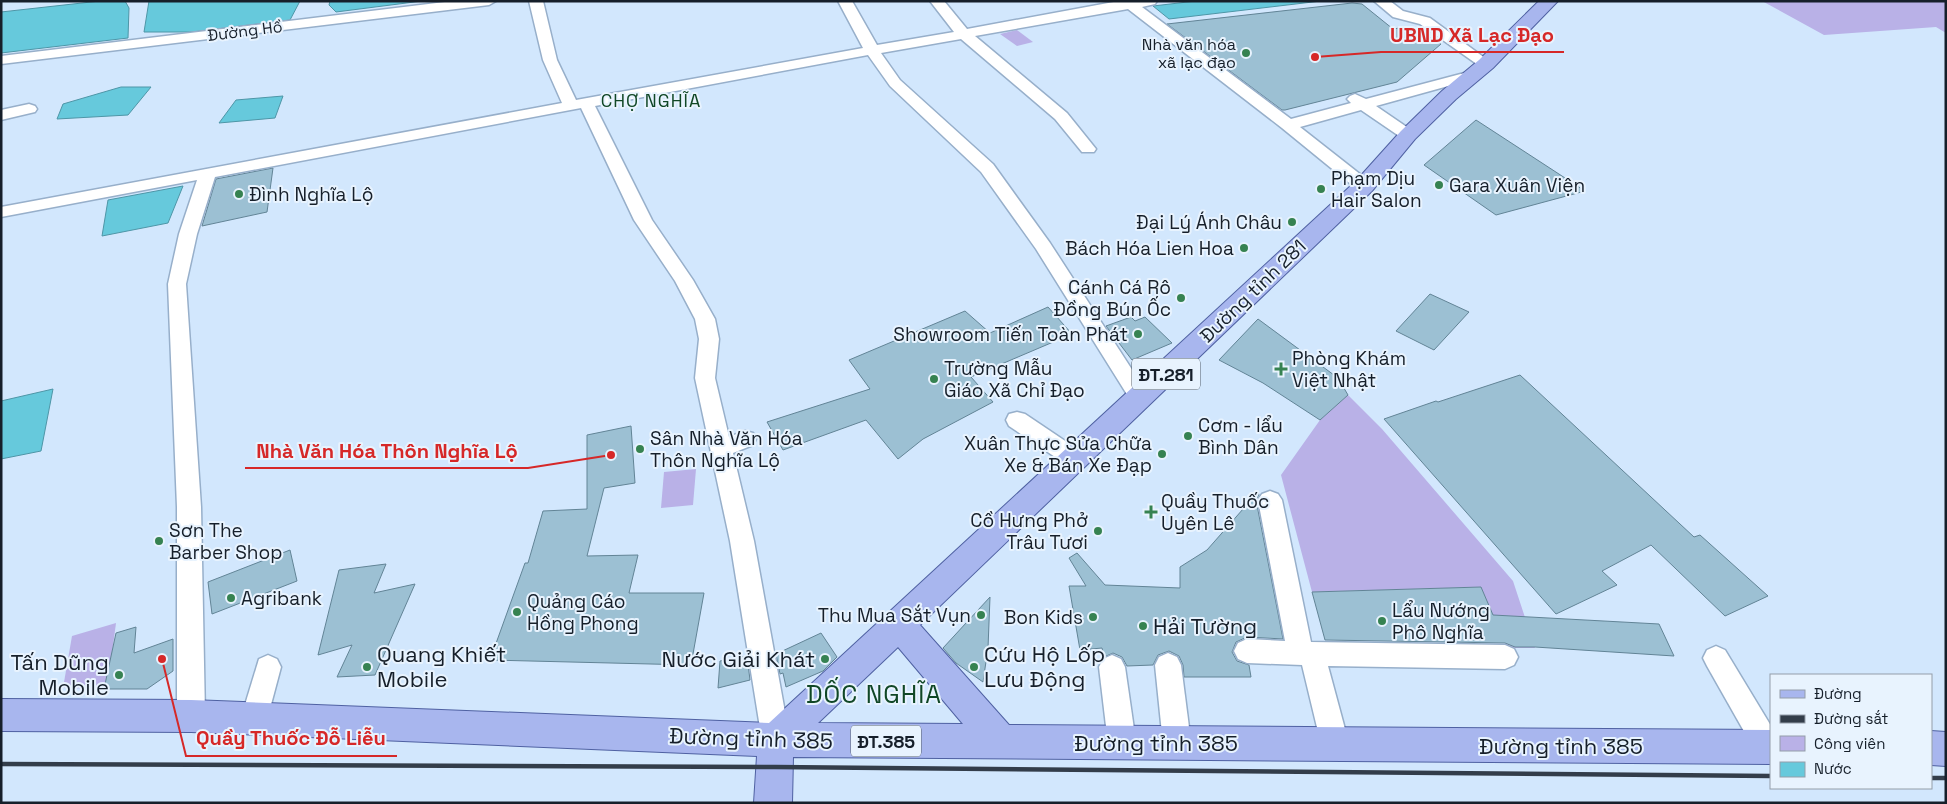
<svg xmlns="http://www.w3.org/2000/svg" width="1947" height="804" font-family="'Space Grotesk',sans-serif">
  <rect width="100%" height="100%" fill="#d2e7fd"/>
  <g fill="#b9b1e7">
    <path d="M1762,1H1946V33L1936,27L1824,35Z"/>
    <path d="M1017,30L1033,42L1017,46L1000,34Z"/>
    <path d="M1348,395L1382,429L1513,581L1535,648H1507L1480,587L1312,592L1281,475L1320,420Z"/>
    <path d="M696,469L693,505L661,508L664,472Z"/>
    <path d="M116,623L111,661L104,689L63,688L72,636Z"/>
  </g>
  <g fill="#66c9dc" stroke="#4e96a7">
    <path d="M100,1H125L129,8L128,38L1,53V12Z"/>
    <path d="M149,1H300L290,20L192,32H144Z"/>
    <path d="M330,1H422L336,12L329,5Z"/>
    <path d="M1196,1H1321L1169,19L1153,6Z"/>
    <path d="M121,87H151L128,115L57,119L63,104Z"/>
    <path d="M283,96L275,118L219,123L236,100Z"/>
    <path d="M183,186L168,223L102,236L108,200Z"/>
    <path d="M53,389L41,451L1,459V401Z"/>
  </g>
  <g fill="#9cc0d3" stroke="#628496">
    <path d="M1352,3L1362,4L1393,29L1406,27L1419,31L1441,44L1397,82L1285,110H1282L1167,24Z"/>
    <path d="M1476,120L1585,191L1496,215L1424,165Z"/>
    <path d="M273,168L267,212L202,226L216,179Z"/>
    <path d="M1430,294L1469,312L1434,350L1396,331Z"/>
    <path d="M1048,307L1072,334L971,377L993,402L923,439L898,459L866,420L783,450L767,422L870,389L849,360L965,311L990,333Z"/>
    <path d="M1131,317L1135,321L1145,317L1172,343L1132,360L1106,326Z"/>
    <path d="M1258,319L1338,378L1348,395L1320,420L1263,383L1219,360Z"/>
    <path d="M1520,375L1694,537L1700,535L1768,596L1725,616L1651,545L1602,571L1617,585L1556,614L1384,419L1436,401L1438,402Z"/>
    <path d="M631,426L635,483L604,488L587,556L638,555L629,593H704L691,665L490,660L525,563H528L543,511L587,509V435Z"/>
    <path d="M1258,492L1259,495L1256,500L1283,639L1247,637L1236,642L1232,652L1237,661L1249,665L1251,677H1184L1183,665L1179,656L1169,651L1158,655L1153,665L1127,666L1122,657L1113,653L1104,657L1102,648L1080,650L1069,586H1086L1069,558L1077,553L1105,585L1180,588V567L1207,550Z"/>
    <path d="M290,550L297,581L212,614L208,582Z"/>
    <path d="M386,564L374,593L415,584L375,675L337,677L352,645L318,655L339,570Z"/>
    <path d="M1481,587L1493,615L1659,624L1674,656L1535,647H1515L1505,643L1325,640L1312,592Z"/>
    <path d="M990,597L988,648L983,682L956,663L943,648Z"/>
    <path d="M136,627L134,653L173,639V671L147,689H104L116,633Z"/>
    <path d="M821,633L837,657L823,671L786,687L783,673L780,674L776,654Z"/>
    <path d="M747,656L750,680L718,688L720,661Z"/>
  </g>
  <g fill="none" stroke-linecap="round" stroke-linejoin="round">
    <g stroke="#97afca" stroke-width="3">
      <g id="minor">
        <path d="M453,1H496L489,5L1,64V56Z"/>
        <path d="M529,1H543L557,60L576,100L863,48L838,1H852L877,45L954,32L930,1H944L967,29L1119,1H1157L1155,4L1142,7L1291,119L1351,103L1347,99L1350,96L1355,94L1366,99L1472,71L1477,72L1479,75L1477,78L1376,106L1414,132L1416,135L1414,138H1402L1361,110L1300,127L1370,182L1373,186L1370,190H1358L1282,128L1128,9L975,36L1067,113L1096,149L1094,152H1082L1055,119L961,39L881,53L900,80L993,164L1050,243L1151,399L1147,404L1140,407L1133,404L1036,249L981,172L890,86L868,55L595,106L652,220L693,280L715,319L719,339L715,378L729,437L745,431L753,433L756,439L753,445L733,453L754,541L790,740L786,749L776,753L766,749L762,740L730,541L695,378L699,339L695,319L675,281L634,220L581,108L215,177L197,234L186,284L201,507L205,716L201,725L191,729L181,725L177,716V507L168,284L179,234L197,180L1,217V207L562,103L543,60Z"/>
        <path d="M1374,1H1390L1403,11L1430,18L1493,64L1491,67H1481L1420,24L1393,17Z"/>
        <path d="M29,104L35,106L37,109L35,112L1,120V110Z"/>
        <path d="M1017,412L1025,414L1083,453L1086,459L1083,465L1075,467L1067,465L1009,426L1006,420L1009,414Z"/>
        <path d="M1270,491L1278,494L1282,500L1311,642L1505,645L1514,649L1518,657L1514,665L1505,669L1328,666L1349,744L1345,753L1335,757L1325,753L1321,744L1302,665L1247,663L1238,659L1234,651L1238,643L1247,639L1285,641L1258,500L1262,494Z"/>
        <path d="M1716,646L1725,650L1771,726V759L1768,760L1758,756L1707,666L1703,658L1707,650Z"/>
        <path d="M1168,653L1177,657L1181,665L1191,743L1187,752L1177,756L1167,752L1163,743L1155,665L1159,657Z"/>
        <path d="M268,655L277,659L281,667L265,727L255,731L245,727L241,718L259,659Z"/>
        <path d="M1112,655L1121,659L1125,667L1136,743L1132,752L1122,756L1112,752L1108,743L1099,667L1103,659Z"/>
      </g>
    </g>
    <g stroke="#4f61a2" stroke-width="2">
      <g id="primary">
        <path d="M1539,1H1558L1493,68L1456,99L1415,139L1372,191L920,625L1009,725L1771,730V764L793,757L792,803H754L757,756L191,732L1,731V699L191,700L769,723L1356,181L1401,131L1442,91L1479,60ZM898,647L963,724L818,723Z"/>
        <path d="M1931,731L1946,732V766L1931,765Z"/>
      </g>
    </g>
    <use href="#minor" fill="#fff" fill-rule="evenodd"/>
    <use href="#primary" fill="#a8b6ee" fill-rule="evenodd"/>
    <g stroke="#333d4a" stroke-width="4.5">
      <path d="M1,764L775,767L1771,776"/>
      <path d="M1931,778H1946"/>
    </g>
  </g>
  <g fill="#368251" stroke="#e8f3fe" stroke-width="2">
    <circle cx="1246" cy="53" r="5"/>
    <circle cx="1439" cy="185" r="5"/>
    <circle cx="1321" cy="189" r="5"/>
    <circle cx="239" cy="194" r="5"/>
    <circle cx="1292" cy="222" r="5"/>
    <circle cx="1244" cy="248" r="5"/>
    <circle cx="1181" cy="298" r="5"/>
    <circle cx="1138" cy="334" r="5"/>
    <path d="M1278.5 361.5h5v5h5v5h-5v5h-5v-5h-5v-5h5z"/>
    <circle cx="934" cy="379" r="5"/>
    <circle cx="1188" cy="436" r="5"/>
    <circle cx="640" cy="449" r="5"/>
    <circle cx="1162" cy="454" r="5"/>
    <path d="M1148.5 504.5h5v5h5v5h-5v5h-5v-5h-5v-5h5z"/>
    <circle cx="1098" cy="531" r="5"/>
    <circle cx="159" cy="541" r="5"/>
    <circle cx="231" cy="598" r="5"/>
    <circle cx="517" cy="612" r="5"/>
    <circle cx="981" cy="615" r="5"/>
    <circle cx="1093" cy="617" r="5"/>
    <circle cx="1382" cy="621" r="5"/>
    <circle cx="1143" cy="626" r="5"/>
    <circle cx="825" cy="659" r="5"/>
    <circle cx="367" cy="667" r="5"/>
    <circle cx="974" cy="667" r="5"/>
    <circle cx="119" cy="675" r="5"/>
  </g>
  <g text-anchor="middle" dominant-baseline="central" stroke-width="4" stroke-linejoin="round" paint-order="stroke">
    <g font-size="16" fill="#161f2a" stroke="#e8f3fe">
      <text transform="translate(245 31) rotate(-7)">Đường Hồ</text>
    </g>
    <g font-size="16" fill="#161f2a" stroke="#e8f3fe" text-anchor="end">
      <text x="1236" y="44">Nhà văn hóa<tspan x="1236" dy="18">xã lạc đạo</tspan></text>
    </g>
    <g font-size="18" letter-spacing="1" fill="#104726" stroke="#e8f3fe">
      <text x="651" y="100">CHỢ NGHĨA</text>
    </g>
    <g fill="#e8f3fe" stroke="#555f6a" stroke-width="1">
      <rect x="1132" y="358.5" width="68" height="31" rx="4"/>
      <rect x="851" y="725.5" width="70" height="31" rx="4"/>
    </g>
    <g font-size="18" font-weight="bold" fill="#161f2a">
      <text x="1166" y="374">ĐT.281</text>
      <text x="886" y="741">ĐT.385</text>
    </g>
    <g font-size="19" fill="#161f2a" stroke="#e8f3fe" text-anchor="start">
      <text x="1331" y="178">Phạm Dịu<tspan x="1331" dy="22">Hair Salon</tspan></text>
      <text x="1449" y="185">Gara Xuân Viện</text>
      <text x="249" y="194">Đình Nghĩa Lộ</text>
      <text x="1282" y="222" text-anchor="end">Đại Lý Ánh Châu</text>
      <text x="1234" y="248" text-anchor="end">Bách Hóa Lien Hoa</text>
      <text x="1171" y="287" text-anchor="end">Cánh Cá Rô<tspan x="1171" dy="22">Đồng Bún Ốc</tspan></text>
      <text x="1128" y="334" text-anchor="end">Showroom Tiến Toàn Phát</text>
      <text x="1292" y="358">Phòng Khám<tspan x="1292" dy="22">Việt Nhật</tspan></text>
      <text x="944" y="368">Trường Mẫu<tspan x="944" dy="22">Giáo Xã Chỉ Đạo</tspan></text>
      <text x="1198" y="425">Cơm - lẩu<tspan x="1198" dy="22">Bình Dân</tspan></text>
      <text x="650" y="438">Sân Nhà Văn Hóa<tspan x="650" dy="22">Thôn Nghĩa Lộ</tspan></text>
      <text x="1152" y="443" text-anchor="end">Xuân Thực Sửa Chữa<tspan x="1152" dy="22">Xe &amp; Bán Xe Đạp</tspan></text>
      <text x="1161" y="501">Quầy Thuốc<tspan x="1161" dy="22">Uyên Lê</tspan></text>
      <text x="1088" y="520" text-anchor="end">Cồ Hưng Phở<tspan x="1088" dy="22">Trâu Tươi</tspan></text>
      <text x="169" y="530">Sơn The<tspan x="169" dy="22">Barber Shop</tspan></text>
      <text x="241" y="598">Agribank</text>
      <text x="527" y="601">Quảng Cáo<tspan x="527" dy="22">Hồng Phong</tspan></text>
      <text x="1392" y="610">Lẩu Nướng<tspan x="1392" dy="22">Phô Nghĩa</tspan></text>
      <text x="971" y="615" text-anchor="end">Thu Mua Sắt Vụn</text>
      <text x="1083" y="617" text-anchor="end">Bon Kids</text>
    </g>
    <g font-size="19" fill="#161f2a" stroke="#e8f3fe">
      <text transform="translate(1253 291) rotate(-44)">Đường tỉnh 281</text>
    </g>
    <g font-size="22" fill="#161f2a" stroke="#e8f3fe" text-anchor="start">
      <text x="1153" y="626">Hải Tường</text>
      <text x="377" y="654">Quang Khiết<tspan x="377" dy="25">Mobile</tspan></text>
      <text x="984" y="654">Cứu Hộ Lốp<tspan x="984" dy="25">Lưu Động</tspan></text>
      <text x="815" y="659" text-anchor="end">Nước Giải Khát</text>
      <text x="109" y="662" text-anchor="end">Tấn Dũng<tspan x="109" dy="25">Mobile</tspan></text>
    </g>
    <g font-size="22" fill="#161f2a" stroke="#e8f3fe">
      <text transform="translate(751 738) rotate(2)">Đường tỉnh 385</text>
      <text x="1156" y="743">Đường tỉnh 385</text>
      <text x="1561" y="746">Đường tỉnh 385</text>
    </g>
    <g font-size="25" letter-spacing="1" fill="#104726" stroke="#e8f3fe">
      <text x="874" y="694">DỐC NGHĨA</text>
    </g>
  </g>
  <path fill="none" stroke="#d62828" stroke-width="2" d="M1315 57L1381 52H1564M611 455L528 468H245M162 659L186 756H397"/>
  <g fill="#d62828" stroke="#e8f3fe" stroke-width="2">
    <circle cx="1315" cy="57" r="5"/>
    <circle cx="611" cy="455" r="5"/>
    <circle cx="162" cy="659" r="5"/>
  </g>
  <g font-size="20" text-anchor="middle" font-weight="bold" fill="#d62828" stroke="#e8f3fe" stroke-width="4" stroke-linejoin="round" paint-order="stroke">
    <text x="1472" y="42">UBND Xã Lạc Đạo</text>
    <text x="387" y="458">Nhà Văn Hóa Thôn Nghĩa Lộ</text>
    <text x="291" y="745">Quầy Thuốc Đỗ Liễu</text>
  </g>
  <rect width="1947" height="804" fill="none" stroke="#161f2a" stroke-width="5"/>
  <rect x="1770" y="674" width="162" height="115" fill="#e8f3fe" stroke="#949ea9"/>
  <rect x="1780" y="690" width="25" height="8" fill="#a8b6ee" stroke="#949ea9"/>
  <text x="1814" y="699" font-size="15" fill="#161f2a">Đường</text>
  <rect x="1780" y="715" width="25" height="8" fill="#333d4a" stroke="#949ea9"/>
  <text x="1814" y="724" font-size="15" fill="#161f2a">Đường sắt</text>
  <rect x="1780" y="736" width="25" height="15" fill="#b9b1e7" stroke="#949ea9"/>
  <text x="1814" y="749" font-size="15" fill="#161f2a">Công viên</text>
  <rect x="1780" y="762" width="25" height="15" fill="#66c9dc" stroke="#949ea9"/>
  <text x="1814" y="774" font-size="15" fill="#161f2a">Nước</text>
</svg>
